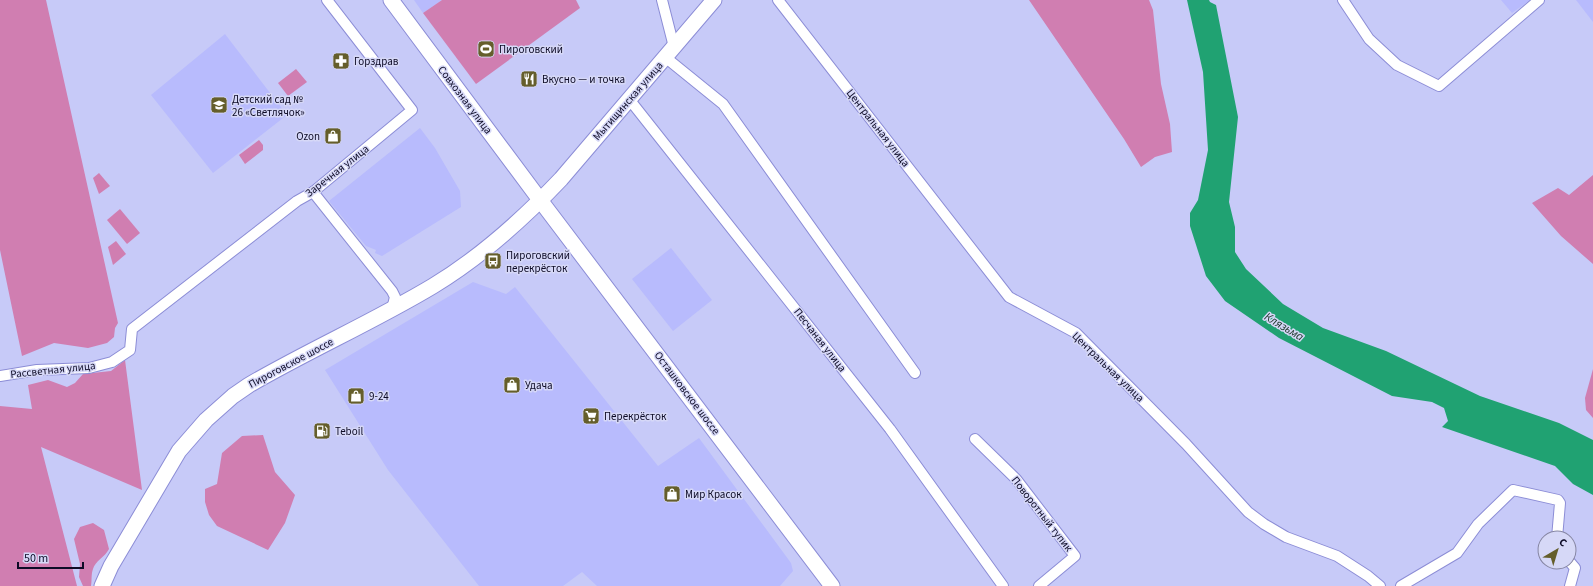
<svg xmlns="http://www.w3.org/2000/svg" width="1593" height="586" font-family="'Source Sans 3',sans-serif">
  <rect width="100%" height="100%" fill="#c7caf8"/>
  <g fill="#b8bbfd">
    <path d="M414,0H442L423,13Z"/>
    <path d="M1501,0H1530L1512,13Z"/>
    <path d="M1576,0H1593V22Z"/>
    <path d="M225,34L287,115L213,173L151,95Z"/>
    <path d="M420,128L435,148L460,191L461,207L382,256L375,253L376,250L366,246L329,201Z"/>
    <path d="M671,248L712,300L673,331L632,279Z"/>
    <path d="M473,282L506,294L515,287L658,466L699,438L791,563L793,571L780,586H597L582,572L563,586H479L388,470L325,370Z"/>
  </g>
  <g fill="#d07eb1">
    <path d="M0,0H46L118,323L115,328L114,337L107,343L88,348L54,343L22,356L0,250Z"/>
    <path d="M442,0H576L580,8L476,84L423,13Z"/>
    <path d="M1029,0H1149L1153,10L1161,84L1170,124L1172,152L1155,157L1141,167L1124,139Z"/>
    <path d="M296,69L307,82L288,96L278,83Z"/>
    <path d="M259,140L263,145V150L245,164L239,155Z"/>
    <path d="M99,173L110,186L99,194L93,178Z"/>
    <path d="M1593,175V264L1561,236L1532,203L1558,188L1569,195Z"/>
    <path d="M120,209L140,233L127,244L107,220Z"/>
    <path d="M116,241L126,254L113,265L108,247Z"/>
    <path d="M125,360L142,490L41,447L77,586H0V406L32,409L28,385L48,380L67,387L75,383L83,374L111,371Z"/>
    <path d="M1593,369V418L1586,410L1585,398Z"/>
    <path d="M263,435L275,472L295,495L285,523L268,550L217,526L209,515L205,502V489L217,484L222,453L242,436Z"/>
    <path d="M93,523L104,530L109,549C105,557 95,561 93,569C91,574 92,581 91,586H83L79,577L80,564L74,539L80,527Z"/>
  </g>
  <path fill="#20a272" d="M1187,0H1209L1210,2L1216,5L1238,117L1229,202L1235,227V252L1246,269L1283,304L1323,328L1386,351L1480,396L1559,423L1593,440V495L1573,484L1555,466L1442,427L1448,421L1444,408L1432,402L1392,396L1279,338L1225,301L1206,276L1190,226V213L1198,200L1208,150L1203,72Z"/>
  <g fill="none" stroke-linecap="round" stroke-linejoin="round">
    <g stroke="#8c8dd6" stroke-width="12">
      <g id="street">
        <path d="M662,0L674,47"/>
        <path d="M778,0L1009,297L1076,333L1186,444L1248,512L1264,524L1286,537L1337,556L1368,576L1380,586"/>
        <path d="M1343,0L1369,39L1397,65L1439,86L1539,0"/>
        <path d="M665,57L723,104L915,373"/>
        <path d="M629,99L890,429L1003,586"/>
        <path d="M313,192L392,291L395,297L392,309"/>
        <path d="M0,376L37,370L89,368L112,362L130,350L132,329L297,201L313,192L412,110L327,0"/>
        <path d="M975,439L1016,479L1075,556L1039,586"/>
        <path d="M1569,561L1575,568L1570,586"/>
        <path d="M1401,586L1457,553L1478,524L1513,490L1558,500L1560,503L1557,538"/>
      </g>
    </g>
    <g stroke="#8c8dd6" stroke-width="17">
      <g id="secondary">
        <path d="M391,0L540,200L832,586"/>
        <path d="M102,586L111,566L179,451L206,420L233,396L249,385C309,350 373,322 433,286C481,257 523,219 561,179L714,0"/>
      </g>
    </g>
    <use href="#street" stroke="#fff" stroke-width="10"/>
    <use href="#secondary" stroke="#fff" stroke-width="15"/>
  </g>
  <defs>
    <g id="stadium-square" transform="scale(0.9)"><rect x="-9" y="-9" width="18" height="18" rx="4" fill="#655e2b" stroke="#d6d8f7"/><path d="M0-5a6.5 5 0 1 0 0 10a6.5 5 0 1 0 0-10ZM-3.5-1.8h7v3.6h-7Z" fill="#fff"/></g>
    <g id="pharmacy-square" transform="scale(0.9)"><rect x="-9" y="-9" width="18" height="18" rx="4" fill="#655e2b" stroke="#d6d8f7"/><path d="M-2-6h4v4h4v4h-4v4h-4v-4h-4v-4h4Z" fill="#fff"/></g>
    <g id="restaurant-square" transform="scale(0.9)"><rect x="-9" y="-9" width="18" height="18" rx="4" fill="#655e2b" stroke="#d6d8f7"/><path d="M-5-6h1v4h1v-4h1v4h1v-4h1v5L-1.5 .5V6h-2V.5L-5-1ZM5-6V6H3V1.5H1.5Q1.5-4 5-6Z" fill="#fff"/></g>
    <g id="school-square" transform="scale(0.9)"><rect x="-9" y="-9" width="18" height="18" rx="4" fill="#655e2b" stroke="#d6d8f7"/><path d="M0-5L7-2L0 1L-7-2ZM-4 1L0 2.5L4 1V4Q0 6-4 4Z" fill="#fff"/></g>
    <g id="shop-square" transform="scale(0.9)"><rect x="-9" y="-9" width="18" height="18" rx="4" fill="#655e2b" stroke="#d6d8f7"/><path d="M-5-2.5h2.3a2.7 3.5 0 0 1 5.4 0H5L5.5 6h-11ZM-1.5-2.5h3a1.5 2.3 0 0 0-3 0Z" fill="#fff"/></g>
    <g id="bus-square" transform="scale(0.9)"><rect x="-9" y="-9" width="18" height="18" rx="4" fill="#655e2b" stroke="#d6d8f7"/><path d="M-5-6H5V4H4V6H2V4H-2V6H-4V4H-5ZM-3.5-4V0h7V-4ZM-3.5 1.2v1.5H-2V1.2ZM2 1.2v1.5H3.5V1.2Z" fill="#fff"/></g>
    <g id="supermarket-square" transform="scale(0.9)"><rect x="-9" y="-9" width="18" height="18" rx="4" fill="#655e2b" stroke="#d6d8f7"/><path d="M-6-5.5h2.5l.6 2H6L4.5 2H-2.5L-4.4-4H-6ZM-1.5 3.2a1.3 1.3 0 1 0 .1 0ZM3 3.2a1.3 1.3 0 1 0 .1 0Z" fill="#fff"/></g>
    <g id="fuel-square" transform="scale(0.9)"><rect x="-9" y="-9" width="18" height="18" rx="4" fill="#655e2b" stroke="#d6d8f7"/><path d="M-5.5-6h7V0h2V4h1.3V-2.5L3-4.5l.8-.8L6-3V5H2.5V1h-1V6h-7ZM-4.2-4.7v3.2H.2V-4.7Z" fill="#fff"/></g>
  </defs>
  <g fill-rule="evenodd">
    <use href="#stadium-square" x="486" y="49"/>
    <use href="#pharmacy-square" x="341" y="61"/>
    <use href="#restaurant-square" x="529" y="79"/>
    <use href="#school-square" x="219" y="105"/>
    <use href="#shop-square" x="333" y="136"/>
    <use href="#bus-square" x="493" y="261"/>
    <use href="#shop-square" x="512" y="385"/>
    <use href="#shop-square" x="356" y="396"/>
    <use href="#supermarket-square" x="591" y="416"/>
    <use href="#fuel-square" x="322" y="431"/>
    <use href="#shop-square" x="672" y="494"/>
  </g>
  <g text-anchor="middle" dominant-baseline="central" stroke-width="3" stroke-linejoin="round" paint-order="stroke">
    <g font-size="11" fill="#0d0b26" stroke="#d6d8f7" text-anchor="start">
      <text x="499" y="49">Пироговский</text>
      <text x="354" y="61">Горздрав</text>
      <text x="542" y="79">Вкусно — и точка</text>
      <text x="232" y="99">Детский сад №<tspan x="232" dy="13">26 «Светлячок»</tspan></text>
      <text x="320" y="136" text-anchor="end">Ozon</text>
      <text x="506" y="255">Пироговский<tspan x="506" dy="13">перекрёсток</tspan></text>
      <text x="525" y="385">Удача</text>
      <text x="369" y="396">9-24</text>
      <text x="604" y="416">Перекрёсток</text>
      <text x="335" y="431">Teboil</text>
      <text x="685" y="494">Мир Красок</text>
    </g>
    <g font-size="11" fill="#0d0b26" stroke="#d6d8f7">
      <text transform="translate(465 100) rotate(53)">Совхозная улица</text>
      <text transform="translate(628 101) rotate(-49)">Мытищинская улица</text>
      <text transform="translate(878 128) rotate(52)">Центральная улица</text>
      <text transform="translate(337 171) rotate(-38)">Заречная улица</text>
      <text transform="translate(820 340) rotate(52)">Песчаная улица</text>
      <text transform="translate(291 363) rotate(-28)">Пироговское шоссе</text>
      <text transform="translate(1108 367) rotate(44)">Центральная улица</text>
      <text transform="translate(53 370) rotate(-6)">Рассветная улица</text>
      <text transform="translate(687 393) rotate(53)">Осташковское шоссе</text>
      <text transform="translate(1042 514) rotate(52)">Поворотный тупик</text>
    </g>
    <g font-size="12" font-style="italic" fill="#1c3529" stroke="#d6d8f7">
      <text transform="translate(1284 327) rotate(31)">Клязьма</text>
    </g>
  </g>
  <g transform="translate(1557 550) rotate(38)"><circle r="19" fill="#d6d8f7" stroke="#8686a3"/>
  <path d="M0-3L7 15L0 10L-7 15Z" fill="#655e2b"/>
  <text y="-6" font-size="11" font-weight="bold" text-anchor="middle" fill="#0d0b26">С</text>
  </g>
  <path d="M18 562v6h65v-6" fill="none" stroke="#0d0b26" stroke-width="2"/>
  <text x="24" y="562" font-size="12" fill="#0d0b26" stroke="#d6d8f7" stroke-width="3" paint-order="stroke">50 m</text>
</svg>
